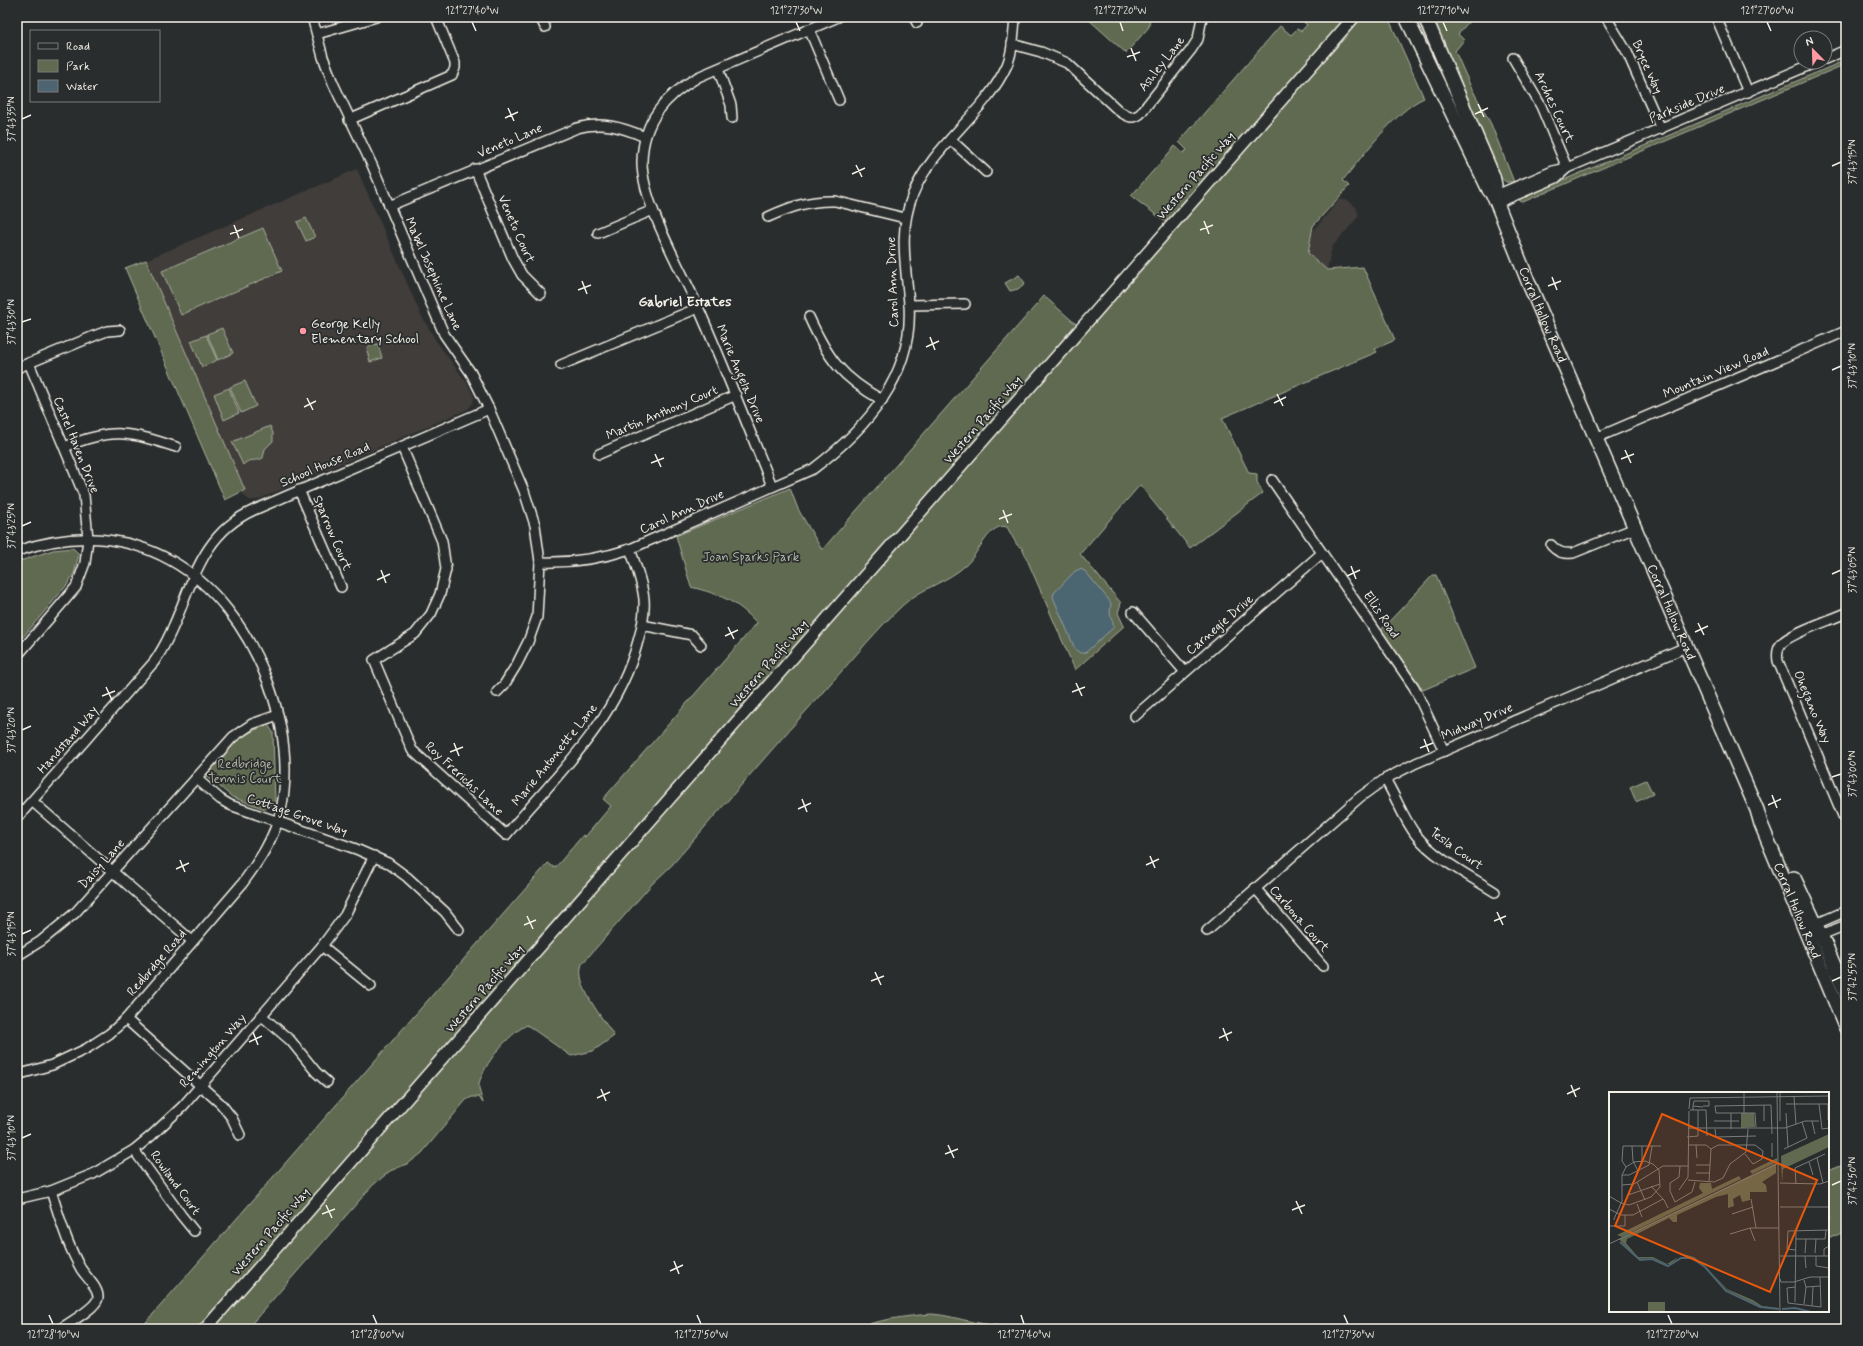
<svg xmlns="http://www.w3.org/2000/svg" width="1863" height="1346" font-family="Mynerve,sans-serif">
  <rect width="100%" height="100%" fill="#2a2d2e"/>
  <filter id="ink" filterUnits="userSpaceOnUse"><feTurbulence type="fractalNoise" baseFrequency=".025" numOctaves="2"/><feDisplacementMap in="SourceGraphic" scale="8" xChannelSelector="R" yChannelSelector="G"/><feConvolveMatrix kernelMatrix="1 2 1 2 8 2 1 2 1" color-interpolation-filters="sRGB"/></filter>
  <g filter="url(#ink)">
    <g fill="#3f3c3b">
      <path d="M357,169L421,315L437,342L467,383L474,397L473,403L468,409L257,500H249L241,492L244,491L146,260Z"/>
      <path d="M1340,199L1349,201L1356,207L1359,216L1332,247L1327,270L1308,253L1313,231Z"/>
    </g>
    <g fill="#616a51" stroke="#aaae9c">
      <path d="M1083,17H1150L1149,27L1126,53L1088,19Z"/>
      <path d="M1298,17H1348L1167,223L1131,196L1175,146L1183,153L1187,150L1179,142L1280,26L1291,35L1297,29L1301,31L1307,25Z"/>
      <path d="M1358,17H1388L1424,98C1396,110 1363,156 1343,180L1349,186L1313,226L1308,253L1327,270L1363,267L1395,340L1375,349L1377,352L1222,418L1249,473L1257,474V482L1263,493L1190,548L1140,485L1080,554L1121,603L1118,613L1124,626L1075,670L1022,548L1017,545L1007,527C990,521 978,555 966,565C948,582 921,588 903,605C877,629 855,657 831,683C777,743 725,804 672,865L652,884L582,964C574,985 603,1018 614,1036L593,1051L571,1056L527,1025C509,1033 483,1065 479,1084C478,1089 482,1098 483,1103L479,1097H472L466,1100L422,1153L409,1163L390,1171L372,1186L247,1329H209Z"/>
      <path d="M1431,17H1473L1458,34L1464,40L1455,51L1471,87L1491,124L1514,182H1506L1499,176Z"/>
      <path d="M1846,60V64L1523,202L1520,201L1519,199Z"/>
      <path d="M306,218L315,237L306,241L297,222Z"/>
      <path d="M263,228L282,271L181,315L162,271Z"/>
      <path d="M146,260L245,490L225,500L125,268Z"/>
      <path d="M1019,275L1025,283L1018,289L1010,291L1005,283Z"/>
      <path d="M1044,296L1077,325L199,1329H140L548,863L555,868L583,835L585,837L611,806L603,799L757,623C737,601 719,594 691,587L676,536L790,488L798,509L822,550Z"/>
      <path d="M222,328L233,353L218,360L207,334Z"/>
      <path d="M206,335L217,360L202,367L191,341Z"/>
      <path d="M378,344L382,358L370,362L367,351L369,346Z"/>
      <path d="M245,381L256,406L241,413L230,387Z"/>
      <path d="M229,388L239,413L224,420L214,394Z"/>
      <path d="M270,426L273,433V441L265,449L263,458C256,462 249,458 243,465L232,442Z"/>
      <path d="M73,548L79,554L74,574L67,585L17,644V562L53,550Z"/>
      <path d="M1433,575H1436L1475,668L1423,690L1381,630Z"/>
      <path d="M268,725L273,732L275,802L265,809L232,797L207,776C217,749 242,734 268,725Z"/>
      <path d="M1646,780L1653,794L1636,802L1630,787Z"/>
      <path d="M1846,1163V1231L1828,1239V1170Z"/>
      <path d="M932,1314C946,1315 959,1319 973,1322C988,1325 1002,1325 1017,1329H951L921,1327L902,1329H852C879,1320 904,1316 932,1314Z"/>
    </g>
    <path fill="#4c6571" stroke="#8f9da1" d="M1080,569L1085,571L1109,600L1111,604L1110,613L1114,627L1085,653H1080L1075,649L1053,597L1054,593L1075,571Z"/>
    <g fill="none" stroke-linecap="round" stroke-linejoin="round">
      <g stroke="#f4f1e8" stroke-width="12">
        <g id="minor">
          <path d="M312,17L323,57L333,83L372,165L444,334L471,373L489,409L524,491L535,525L540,562L537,617L528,642L517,664L504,685L497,692"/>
          <path d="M540,17L545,27"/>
          <path d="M914,17L917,23"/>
          <path d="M1606,17L1627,52L1661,129"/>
          <path d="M1716,17L1748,92"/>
          <path d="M809,29L839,100"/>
          <path d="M317,34L376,17"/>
          <path d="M1012,44L1041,52L1067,63L1119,111C1127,116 1131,120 1140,114L1191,50L1198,39L1202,17"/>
          <path d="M1513,58L1541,106L1567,168"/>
          <path d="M1825,59L1846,50"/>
          <path d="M718,69L731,105L732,118"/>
          <path d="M349,120L452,75L455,68V63L436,17"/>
          <path d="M951,140L986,172"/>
          <path d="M475,169L513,259L522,275L541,294"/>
          <path d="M1494,196L1553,171L1567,168L1817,62"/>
          <path d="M1497,203L1556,178L1566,169"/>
          <path d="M389,206L577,128C601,121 622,127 645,137"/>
          <path d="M768,217C790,207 810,200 835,201L905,218"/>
          <path d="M598,233L653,210"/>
          <path d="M909,305L965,304"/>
          <path d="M809,317C828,359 842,378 882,400"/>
          <path d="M561,365L698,308"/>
          <path d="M17,368L94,336L107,331L120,330"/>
          <path d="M1596,438L1846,331"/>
          <path d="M65,447C112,427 130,432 176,447"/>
          <path d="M402,447L442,541L446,569L440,594L431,614L415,634L374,660L412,750L506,835C556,776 618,719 638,641C642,628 645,613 644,599C642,582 636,565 630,549"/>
          <path d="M599,454L736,395"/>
          <path d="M1272,480L1414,687L1444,751"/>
          <path d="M772,486C748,426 724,366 698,307C681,269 641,201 642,161C643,121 665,96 698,77L838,17"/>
          <path d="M299,490L341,587"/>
          <path d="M1551,545C1558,553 1564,554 1573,553L1635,528"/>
          <path d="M17,551C134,511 226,572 268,682C283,723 290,767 281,810C274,839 259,861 242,884L126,1019L109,1034L86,1049L52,1065L17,1075"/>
          <path d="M540,562C572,563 600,559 630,549L813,469C866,429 914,376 909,304C906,265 898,232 913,194C933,144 985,114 1007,65C1013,51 1014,32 1015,17"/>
          <path d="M1133,612L1185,672"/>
          <path d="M1846,613C1831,620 1790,633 1781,644C1777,649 1777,655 1778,661L1846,823"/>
          <path d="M642,625L692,635L701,645"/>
          <path d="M17,656L76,587L85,563L88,539L84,495L29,363"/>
          <path d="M1135,716L1322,553"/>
          <path d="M196,778L220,799L230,805L356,849L388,863L407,877L445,912L459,930"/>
          <path d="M1385,779C1396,797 1403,818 1416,835C1434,858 1470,876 1495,892"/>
          <path d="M32,801L192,941"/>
          <path d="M17,818L154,662C191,609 189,539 254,510L489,409"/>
          <path d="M1255,888L1323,966"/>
          <path d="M1812,929L1816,924L1846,911"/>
          <path d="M1207,931L1360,797L1385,779L1416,763L1686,647"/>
          <path d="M1815,935H1821L1846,925"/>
          <path d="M322,946L371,986"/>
          <path d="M17,956L41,941L75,913L233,737L252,724L278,715"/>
          <path d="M262,1016L291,1041L316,1072L327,1082"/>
          <path d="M126,1019L221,1104L232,1118L240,1135"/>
          <path d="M134,1150L181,1215L194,1231"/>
          <path d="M51,1191C60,1218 67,1245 81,1269C86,1277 99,1288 98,1298C96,1308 69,1323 60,1329"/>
          <path d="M17,1199L51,1191L93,1174L134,1150L151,1136L183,1106L322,946L345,915L374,856"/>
        </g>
      </g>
      <g stroke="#f4f1e8" stroke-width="14">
        <path id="tertiary" d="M205,1329L1354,17"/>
      </g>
      <g stroke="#f4f1e8" stroke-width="16">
        <g id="primary">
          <path id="s1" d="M1406,17L1489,190L1494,196L1530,286L1757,810L1761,824L1846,1028"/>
          <path d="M1425,17L1493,176L1495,185L1494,196"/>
          <path d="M1794,878L1825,944L1846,994"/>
        </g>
      </g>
      <use href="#minor" stroke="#2a2d2e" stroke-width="9"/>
      <use href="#tertiary" stroke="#2a2d2e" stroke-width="11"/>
      <use href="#primary" stroke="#2a2d2e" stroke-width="13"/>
    </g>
  </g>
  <path fill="none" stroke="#f4f1e8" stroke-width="1.5" d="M472,22L476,31M796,22L800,31M1120,22L1123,31M1443,22L1447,31M1767,22L1771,31M1131,48L1136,61M1127,57L1140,52M1478,104L1484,117M508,108L514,121M1475,114L1488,108M505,118L518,112M22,119L31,115M856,165L862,177M1832,166L1841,162M852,174L865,168M1204,221L1209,234M234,225L239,238M1200,230L1213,225M230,234L243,229M1552,277L1557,290M582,281L587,294M1548,286L1561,281M578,290L591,285M22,322L31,319M930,337L935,350M926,347L939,341M1832,370L1841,366M1277,394L1283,406M307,398L313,410M1274,403L1286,397M304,407L316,401M1625,450L1631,463M655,454L661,467M1621,459L1634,454M651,463L664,458M1003,510L1008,523M999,519L1012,514M22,526L31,522M1351,566L1356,579M381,570L386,583M1832,574L1841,570M1347,576L1360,570M377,580L390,574M1698,623L1704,635M728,627L734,639M1695,632L1708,626M725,636L738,630M1076,683L1082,696M106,687L112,700M1072,692L1085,687M102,696L115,691M22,730L31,726M1424,739L1429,752M454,743L459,756M1420,748L1433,743M450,752L463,747M1832,777L1841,774M1772,795L1777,808M802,799L807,812M1768,805L1781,799M798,809L811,803M1150,856L1155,868M180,860L185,872M1146,865L1159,859M176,869L189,863M1497,912L1503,925M527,916L533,929M1494,921L1506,916M524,925L536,920M22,934L31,930M875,972L881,985M871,981L884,976M1832,981L1841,977M1223,1028L1228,1041M253,1032L258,1045M1219,1038L1232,1032M249,1042L262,1036M1571,1085L1576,1097M601,1089L606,1101M1567,1094L1580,1088M597,1098L610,1092M22,1138L31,1134M948,1145L954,1158M945,1154L958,1149M1832,1185L1841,1181M1296,1201L1302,1214M326,1205L332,1218M1292,1210L1305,1205M322,1214L335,1209M674,1261L679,1274M670,1271L683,1265M49,1315L53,1324M373,1315L377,1324M697,1315L701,1324M1021,1315L1024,1324M1344,1315L1348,1324M1668,1315L1672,1324"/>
  <circle fill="#ff9aa2" stroke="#2a2d2e" stroke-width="1.5" cx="303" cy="331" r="4"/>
  <g text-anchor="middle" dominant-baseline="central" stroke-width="3.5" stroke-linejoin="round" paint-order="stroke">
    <g font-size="13" fill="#f4f1e8" stroke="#2a2d2e">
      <text transform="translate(1162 64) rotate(-52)">Ashley Lane</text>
      <text transform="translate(1647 67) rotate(66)">Bryce Way</text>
      <text transform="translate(1687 104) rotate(-23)">Parkside Drive</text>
      <text transform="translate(1554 107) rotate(65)">Arches Court</text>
      <text transform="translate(510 141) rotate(-23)">Veneto Lane</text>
      <text transform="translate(1196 176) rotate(-49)">Western Pacific Way</text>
      <text transform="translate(516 229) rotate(66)">Veneto Court</text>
      <text transform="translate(433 274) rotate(66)">Mabel Josephine Lane</text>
      <text transform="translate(893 282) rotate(-92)">Carol Ann Drive</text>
      <text stroke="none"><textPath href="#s1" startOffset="328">Corral Hollow Road</textPath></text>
      <text transform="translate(1716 373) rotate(-23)">Mountain View Road</text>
      <text transform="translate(740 374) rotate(67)">Marie Angela Drive</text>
      <text transform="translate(662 413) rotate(-23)">Martin Anthony Court</text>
      <text transform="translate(983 420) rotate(-49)">Western Pacific Way</text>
      <text transform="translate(76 445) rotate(68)">Castel Haven Drive</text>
      <text transform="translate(325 465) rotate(-23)">School House Road</text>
      <text transform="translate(682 512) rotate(-24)">Carol Ann Drive</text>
      <text transform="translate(332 533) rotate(67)">Sparrow Court</text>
      <text stroke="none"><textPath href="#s1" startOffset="652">Corral Hollow Road</textPath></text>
      <text transform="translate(1381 615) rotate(56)">Ellis Road</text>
      <text transform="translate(1220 625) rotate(-41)">Carnegie Drive</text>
      <text transform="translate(769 664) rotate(-49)">Western Pacific Way</text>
      <text transform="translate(1812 707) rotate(67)">Ohegano Way</text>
      <text transform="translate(1477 722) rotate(-23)">Midway Drive</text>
      <text transform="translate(68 740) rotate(-49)">Handstand Way</text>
      <text transform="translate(555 755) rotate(-51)">Marie Antonette Lane</text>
      <text transform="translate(464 779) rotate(43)">Roy Frerichs Lane</text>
      <text transform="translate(297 815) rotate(19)">Cottage Grove Way</text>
      <text transform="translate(1456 849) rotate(36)">Tesla Court</text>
      <text transform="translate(102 864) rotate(-48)">Daisy Lane</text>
      <text stroke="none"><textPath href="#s1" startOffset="976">Corral Hollow Road</textPath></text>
      <text transform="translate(1299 919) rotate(49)">Carbona Court</text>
      <text transform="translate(157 963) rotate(-49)">Redbrdge Road</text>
      <text transform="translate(485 989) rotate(-49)">Western Pacific Way</text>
      <text transform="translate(213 1051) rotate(-49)">Remington Way</text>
      <text transform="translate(175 1183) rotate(54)">Rowland Court</text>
      <text transform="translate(271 1232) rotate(-49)">Western Pacific Way</text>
    </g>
    <g font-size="13" fill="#f4f1e8" stroke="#2a2d2e" text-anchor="start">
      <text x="311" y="324">George Kelly<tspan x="311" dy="15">Elementary School</tspan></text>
    </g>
    <g font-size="13" fill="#b2b4a4" stroke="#2a2d2e">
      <text x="751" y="557">Joan Sparks Park</text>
      <text x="245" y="764">Redbridge<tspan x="245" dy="15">Tennis Court</tspan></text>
    </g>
    <g font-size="14" font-weight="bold" fill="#f4f1e8" stroke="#2a2d2e">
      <text x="685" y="302">Gabriel Estates</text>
    </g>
  </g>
  <g transform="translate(1609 1092)">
    <rect width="220" height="220" fill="#2a2d2e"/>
    <path d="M132,21H145L146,35L132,36ZM220,42V55L174,77L173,91L172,64ZM168,66V70L143,82L141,79ZM167,71V81L153,90L157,93L158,100H141V108L133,110L131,103L124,107L125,114L119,116V102L107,105L68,123V130H64L60,126L18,147L17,151L29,165H44L58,172L69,165L62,172H56L43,166L29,167L10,147ZM130,84L132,87L13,145L8,143L94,101L90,96L91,91H102L103,97ZM74,162L85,165L93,171L118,197L144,208L153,214L171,216L152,215L118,198L94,172ZM39,210H56V220H39Z" fill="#616a51"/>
    <path fill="none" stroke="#4c6571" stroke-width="2" d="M11,150L31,168L43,167L59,174L72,166H83L96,175L117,199L151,215L170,217M173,217L186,216L202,220"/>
    <path fill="none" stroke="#7b7b78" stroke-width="1" d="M168,0L171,220M171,0V29M185,5L187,32M177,12H220M210,12L213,37L220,36M219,12V28M155,13V29M84,14L85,9H100V14H94M80,17L81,6L220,4M81,18H97L98,44M84,18V14L94,15M122,21V37M135,21V0M177,21L179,55M105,29H130M203,29L206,42M147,35L146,21H107L106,14L162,13L163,42M79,36H176L196,29H210M106,37L107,45L147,44M78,45L89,44V18M163,51V65M79,53H97L102,57M87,53L88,66M23,54L24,69L29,79M33,54V69M102,57L109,53H146L154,59M175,57L198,46L193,30M136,62L144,72L153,67L154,59M208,66L214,91M200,70L204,83M87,73H101M71,74L70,85L61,91V99L66,110L83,100L86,90M17,75L13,69L14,54H52M87,81H101M13,83H20L40,73L43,54M79,88L105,90L114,86L121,72L137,60L139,37M28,90L36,108M100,90L102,57M171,91L211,92L220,89M187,92L186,76L216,62M13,93L25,92L54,74H80M42,94L55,108L59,116M70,98L79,85L80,19M19,103L51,92M0,104L12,111L20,113L42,105L51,95L50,78L44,72L36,69L25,70L17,75L13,83V110L12,111L10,116L9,118L5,127V128M142,107L147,136M28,112L33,125M171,115H220M0,117L12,123H24L54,107M123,122L144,115M0,134H16V123M141,136L146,149M121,142L141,136H170M187,147H216L217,138M0,152L170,71M187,158L178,157L179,139L220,138M196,161L197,147M206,161L207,147M171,164H220M196,164L197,176M207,164V174L220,176M215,164V157L220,154M171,187L172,190H185L201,185H220M195,188L197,195L211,194M186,195L178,196L179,211L212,215L211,185M186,210L187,139M195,212L197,195M203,214L204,195"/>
    <path fill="#e8590c" fill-opacity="0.15" stroke="#e8590c" stroke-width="2" d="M53,22L208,88L161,200L6,134Z"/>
    <rect width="220" height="220" fill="none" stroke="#f4f1e8" stroke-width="2"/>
  </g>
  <rect width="1863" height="1346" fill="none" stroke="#2a2d2e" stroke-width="44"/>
  <rect x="30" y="30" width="130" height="72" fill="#2a2d2e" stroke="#7b7b78"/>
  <rect x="38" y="43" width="20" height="6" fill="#2a2d2e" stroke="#7b7b78"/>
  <text x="66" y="50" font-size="12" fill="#f4f1e8">Road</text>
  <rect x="38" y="60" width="20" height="12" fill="#616a51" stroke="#7b7b78"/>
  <text x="66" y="70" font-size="12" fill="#f4f1e8">Park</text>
  <rect x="38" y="80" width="20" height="12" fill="#4c6571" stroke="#7b7b78"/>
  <text x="66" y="90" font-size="12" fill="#f4f1e8">Water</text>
  <g transform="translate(1813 50) rotate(337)"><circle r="19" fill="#2a2d2e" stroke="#7b7b78"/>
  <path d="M0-3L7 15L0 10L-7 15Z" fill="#ff9aa2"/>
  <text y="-6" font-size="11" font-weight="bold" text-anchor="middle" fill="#f4f1e8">N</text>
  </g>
  <rect x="22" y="22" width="1819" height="1302" fill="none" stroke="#f4f1e8" stroke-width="1.5"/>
  <g font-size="10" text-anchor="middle" fill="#f4f1e8">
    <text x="472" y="14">121°27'40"W</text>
    <text x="796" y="14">121°27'30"W</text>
    <text x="1120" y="14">121°27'20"W</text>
    <text x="1443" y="14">121°27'10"W</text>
    <text x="1767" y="14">121°27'00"W</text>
    <text transform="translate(11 119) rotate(-90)" y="4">37°43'35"N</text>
    <text transform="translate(1852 162) rotate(-90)" y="4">37°43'15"N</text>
    <text transform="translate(11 322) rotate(-90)" y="4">37°43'30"N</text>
    <text transform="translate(1852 366) rotate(-90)" y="4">37°43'10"N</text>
    <text transform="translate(11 526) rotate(-90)" y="4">37°43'25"N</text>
    <text transform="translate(1852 570) rotate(-90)" y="4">37°43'05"N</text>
    <text transform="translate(11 730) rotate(-90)" y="4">37°43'20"N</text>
    <text transform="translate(1852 774) rotate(-90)" y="4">37°43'00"N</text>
    <text transform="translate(11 934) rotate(-90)" y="4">37°43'15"N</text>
    <text transform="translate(1852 977) rotate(-90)" y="4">37°42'55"N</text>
    <text transform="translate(11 1138) rotate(-90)" y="4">37°43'10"N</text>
    <text transform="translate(1852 1181) rotate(-90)" y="4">37°42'50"N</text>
    <text x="53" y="1338">121°28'10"W</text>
    <text x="377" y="1338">121°28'00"W</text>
    <text x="701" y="1338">121°27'50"W</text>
    <text x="1024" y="1338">121°27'40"W</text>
    <text x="1348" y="1338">121°27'30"W</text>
    <text x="1672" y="1338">121°27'20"W</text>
  </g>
</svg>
